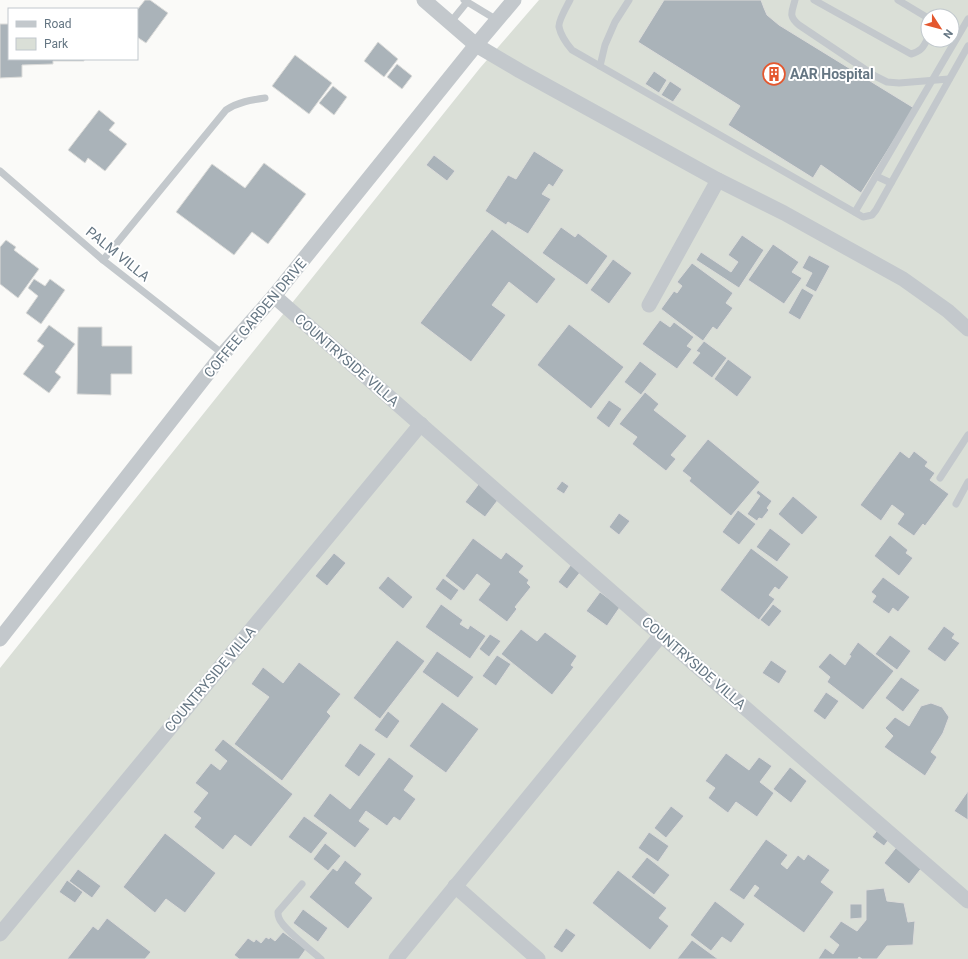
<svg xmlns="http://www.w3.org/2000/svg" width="968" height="959" font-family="Roboto,sans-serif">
  <rect width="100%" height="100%" fill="#fafaf8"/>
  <path fill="#dadfd7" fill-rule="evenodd" d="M539,0H968V959H0V668L480,68ZM928,16H952V40H928Z"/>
  <g fill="#aab3b9" stroke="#dcdcda">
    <path d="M145,0H150L168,13L146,43L137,37V10Z"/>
    <path d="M664,0H761L764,8L767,15L779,25L914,108L861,193L821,165L813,178L728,125L740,106L638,42Z"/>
    <path d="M0,24H9V59H84V61H53V64L22,65V77L0,78Z"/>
    <path d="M378,42L398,59L384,77L364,61Z"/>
    <path d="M295,55L332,83L309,114L272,86Z"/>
    <path d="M397,64L412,76L402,89L387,77Z"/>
    <path d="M654,71L667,80L659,93L645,84Z"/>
    <path d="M670,81L682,89L673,102L661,95Z"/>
    <path d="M333,86L347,97L334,115L319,103Z"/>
    <path d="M99,110L115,123L109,130L127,144L105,171L88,158L85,163L68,150Z"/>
    <path d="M534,151L564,170L553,187L549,184L542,194L551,199L528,234L508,222L506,225L485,211L508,175L516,179Z"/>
    <path d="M434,155L455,171L447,181L426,165Z"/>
    <path d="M264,163L306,194L268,244L252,232L234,255L176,212L212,164L245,188Z"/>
    <path d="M561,227L575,237L578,233L608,256L587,285L542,253Z"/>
    <path d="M492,229L556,279L537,304L509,282L492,305L506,315L471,362L420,323Z"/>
    <path d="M742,235L764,250L739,288L696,260L701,252L731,272L738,262L728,255Z"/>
    <path d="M6,240L16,247L14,250L39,269L18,298L0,284V247Z"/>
    <path d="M773,244L799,262L792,272L802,278L784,304L748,280Z"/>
    <path d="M809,255L830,266L816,292L805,286L812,273L802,268Z"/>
    <path d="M613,259L632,273L609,304L590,290Z"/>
    <path d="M692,263L733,293L726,303L733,308L717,330L713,327L703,341L661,309L674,291L677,293L682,286L677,282Z"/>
    <path d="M34,279L45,286L50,279L65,290L41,324L26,313L38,296L28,288Z"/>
    <path d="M802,288L814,295L800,320L788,313Z"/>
    <path d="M660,320L670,327L674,322L694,337L687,346L692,349L677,369L642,344Z"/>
    <path d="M569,324L624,367L591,409L537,365Z"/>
    <path d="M49,325L75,344L55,372L61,377L49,393L23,374L44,346L37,341Z"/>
    <path d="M78,327H102V346H132V374H111V395L77,394Z"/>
    <path d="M704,341L727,358L712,378L692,363L700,353L696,351Z"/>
    <path d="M728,359L752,377L737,397L714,379Z"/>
    <path d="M640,361L657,374L641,395L624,382Z"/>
    <path d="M645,392L659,404L654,410L687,436L671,455L676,459L666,471L632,444L637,437L619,424Z"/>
    <path d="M609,400L622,409L609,428L596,418Z"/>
    <path d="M708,439L760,482L731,516L689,481L691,478L682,471Z"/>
    <path d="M900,451L909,458L914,451L928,462L925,466L935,473L930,480L949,494L925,526L923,524L914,536L897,524L904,514L892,505L881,521L860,505Z"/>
    <path d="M481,481L501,496L485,517L465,502Z"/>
    <path d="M562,481L569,486L564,494L556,489Z"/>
    <path d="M758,490L772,501L767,508L769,510L762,519L759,518L757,521L747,514L760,496L756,493Z"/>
    <path d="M793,496L818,517L802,535L778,514Z"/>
    <path d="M738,510L756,524L739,545L722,532Z"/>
    <path d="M619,513L630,521L619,535L609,527Z"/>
    <path d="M770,528L791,544L777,562L756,547Z"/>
    <path d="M890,535L908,550L906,553L913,558L899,576L874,556Z"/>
    <path d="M473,538L501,559L506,552L524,566L519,572L529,580L527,583L531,587L515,607L517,609L507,622L478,600L490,584L477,574L464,591L445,576Z"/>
    <path d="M751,548L789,577L779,590L775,587L769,595L775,599L759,620L720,590Z"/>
    <path d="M334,553L346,563L327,586L315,576Z"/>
    <path d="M573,562L582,570L567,589L558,582Z"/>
    <path d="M388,576L413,597L403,609L378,588Z"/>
    <path d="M883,577L910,597L898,612L893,608L889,614L872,602L876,596L871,592Z"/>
    <path d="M443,578L459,590L451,601L435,589Z"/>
    <path d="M600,592L620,607L607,626L586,611Z"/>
    <path d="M441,604L463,620L460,624L468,629L470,625L486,636L470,659L425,627Z"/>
    <path d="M773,604L782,611L769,627L760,620Z"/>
    <path d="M944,626L955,634L952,638L960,643L945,662L927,649Z"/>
    <path d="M521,629L537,641L545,632L577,656L571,665L574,667L552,695L501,654Z"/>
    <path d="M490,634L501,641L489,657L479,649Z"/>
    <path d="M890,635L911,651L897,670L875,654Z"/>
    <path d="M397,640L425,661L380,719L353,698Z"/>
    <path d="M858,642L894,671L863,710L827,682L830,677L818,667L830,653L845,665L851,656L849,655Z"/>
    <path d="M437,651L474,677L458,698L422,672Z"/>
    <path d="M497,655L511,664L496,686L482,676Z"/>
    <path d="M771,660L787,671L779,684L762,673Z"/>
    <path d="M299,662L341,694L327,712L331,716L282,781L234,744L269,697L251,684L263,667L283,683Z"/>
    <path d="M901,677L920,690L903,712L885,698Z"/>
    <path d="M826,692L839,701L825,720L813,711Z"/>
    <path d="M442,702L479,729L446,773L409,746Z"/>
    <path d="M931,703L942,707L949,717L943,733L931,752L937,757L925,776L884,747L893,736L885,728L895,717L909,726L921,706Z"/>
    <path d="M388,711L400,721L387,739L374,730Z"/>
    <path d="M223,739L293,794L251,847L235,835L223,850L194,827L201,818L193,812L208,793L195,783L211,763L220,770L227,761L214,750Z"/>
    <path d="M360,743L376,754L359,777L344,766Z"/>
    <path d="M726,753L749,770L759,757L772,766L760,782L774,793L757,817L736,802L728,813L708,798L715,788L705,781Z"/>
    <path d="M389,757L414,776L404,790L416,799L400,821L394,817L387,826L366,811L359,821L370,829L355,848L313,816L330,793L350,809Z"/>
    <path d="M790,767L807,781L791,803L773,789Z"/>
    <path d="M968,791V820L954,811Z"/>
    <path d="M671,806L684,816L666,838L654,828Z"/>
    <path d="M304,816L328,833L311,854L288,837Z"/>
    <path d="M879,828L890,838L884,846L872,837Z"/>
    <path d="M649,832L669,846L658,862L638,848Z"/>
    <path d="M165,833L216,873L185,913L166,899L155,913L123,887Z"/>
    <path d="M766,839L788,855L781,864L787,869L798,855L804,860L808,854L830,870L821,882L834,892L804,933L753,896L759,888L755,885L744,900L729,890Z"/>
    <path d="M325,843L341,856L328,871L313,859Z"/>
    <path d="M898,845L924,865L909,884L884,863Z"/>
    <path d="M647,857L670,875L654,895L631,877Z"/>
    <path d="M345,860L362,874L355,883L373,898L348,929L309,897L333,868L337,871Z"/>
    <path d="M78,869L101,886L92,898L69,881Z"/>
    <path d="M618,870L667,908L659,918L669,926L650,950L592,903Z"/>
    <path d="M67,880L83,892L75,903L59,892Z"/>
    <path d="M884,888L887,901L904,903L908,922L915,921L913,945L887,946L877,959H862L859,957L858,959H818L825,948L833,954L839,945L829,937L841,921L857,931L866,920V890Z"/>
    <path d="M715,901L745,924L731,943L722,937L711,951L690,935Z"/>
    <path d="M850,904H862V918L850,919Z"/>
    <path d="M303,909L328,928L318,942L293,923Z"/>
    <path d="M107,918L151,952L145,959H67L93,926L98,930Z"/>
    <path d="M566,928L576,935L562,953L553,947Z"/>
    <path d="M283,932L306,949L299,959H239L234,955L248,938L254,942L256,939L261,943L266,937L269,939L270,937L275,941Z"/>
    <path d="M692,940L718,959H677Z"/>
  </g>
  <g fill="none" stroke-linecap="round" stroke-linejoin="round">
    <g stroke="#c3c8cc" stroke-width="7">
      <path d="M464,0L497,20"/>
      <path d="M570,0C567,6 558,21 559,27C561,36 566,43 572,50L863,217L872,215L876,210L968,46"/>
      <path d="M795,0C792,12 788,16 799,25L875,76L887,82L899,83L949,79"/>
      <path d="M814,0L911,54C922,51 923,47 928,38"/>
      <path d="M898,0L928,18"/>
      <path d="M450,23L467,2"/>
      <path d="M600,66L605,45L615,22L629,0"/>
      <path d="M0,171L103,260L223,354"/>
      <path d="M876,176L891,183"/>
      <path d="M855,212L968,19"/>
      <path d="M103,260L226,110C238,102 251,100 265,98"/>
      <path d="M940,478L968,435"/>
      <path d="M956,504L968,482"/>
      <path d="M302,884L278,912C278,915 278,916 279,918C282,928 312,951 321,959"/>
    </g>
    <g stroke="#c3c8cc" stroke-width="15">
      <path d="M424,0L476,45L520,71L718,180L784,213L903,279L948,311L968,329"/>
      <path d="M274,296L661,635L968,901"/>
      <path d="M649,305L718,180"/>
      <path d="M0,639L223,354L274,296L476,45L514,0"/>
      <path d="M455,886L538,959"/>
      <path d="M0,934L421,424"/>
      <path d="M396,959L661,635"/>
    </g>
  </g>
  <defs>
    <g id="building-ring" transform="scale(1.15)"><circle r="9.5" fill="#fff" stroke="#e4572e" stroke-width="1.5"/><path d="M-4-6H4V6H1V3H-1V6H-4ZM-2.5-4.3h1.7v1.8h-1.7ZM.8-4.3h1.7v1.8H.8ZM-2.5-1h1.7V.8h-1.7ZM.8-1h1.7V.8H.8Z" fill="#e4572e"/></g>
  </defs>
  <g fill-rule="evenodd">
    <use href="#building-ring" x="774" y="74"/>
  </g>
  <g text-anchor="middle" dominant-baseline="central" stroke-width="4" stroke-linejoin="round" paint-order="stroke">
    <g font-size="14" font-weight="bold" fill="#657683" stroke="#fff" text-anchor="start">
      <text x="790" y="74">AAR Hospital</text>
    </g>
    <g font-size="14" fill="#657683" stroke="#fff">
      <text transform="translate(118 254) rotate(39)">PALM VILLA</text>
      <text transform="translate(255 318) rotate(-50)">COFFEE GARDEN DRIVE</text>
      <text transform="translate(347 360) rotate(41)">COUNTRYSIDE VILLA</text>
      <text transform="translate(694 663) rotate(41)">COUNTRYSIDE VILLA</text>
      <text transform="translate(210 679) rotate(-50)">COUNTRYSIDE VILLA</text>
    </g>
  </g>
  <rect x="8" y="8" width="130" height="52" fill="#ffffff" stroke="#c1c8cd"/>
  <rect x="16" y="21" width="20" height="6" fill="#c3c8cc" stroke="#c1c8cd"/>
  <text x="44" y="28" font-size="12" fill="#657683">Road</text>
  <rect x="16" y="38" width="20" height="12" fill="#dadfd7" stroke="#c1c8cd"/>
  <text x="44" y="48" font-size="12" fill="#657683">Park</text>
  <g transform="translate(940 28) rotate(126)"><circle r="19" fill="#ffffff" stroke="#c1c8cd"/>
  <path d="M0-3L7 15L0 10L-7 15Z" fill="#e4572e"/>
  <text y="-6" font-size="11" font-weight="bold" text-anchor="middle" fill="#657683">N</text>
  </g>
</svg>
